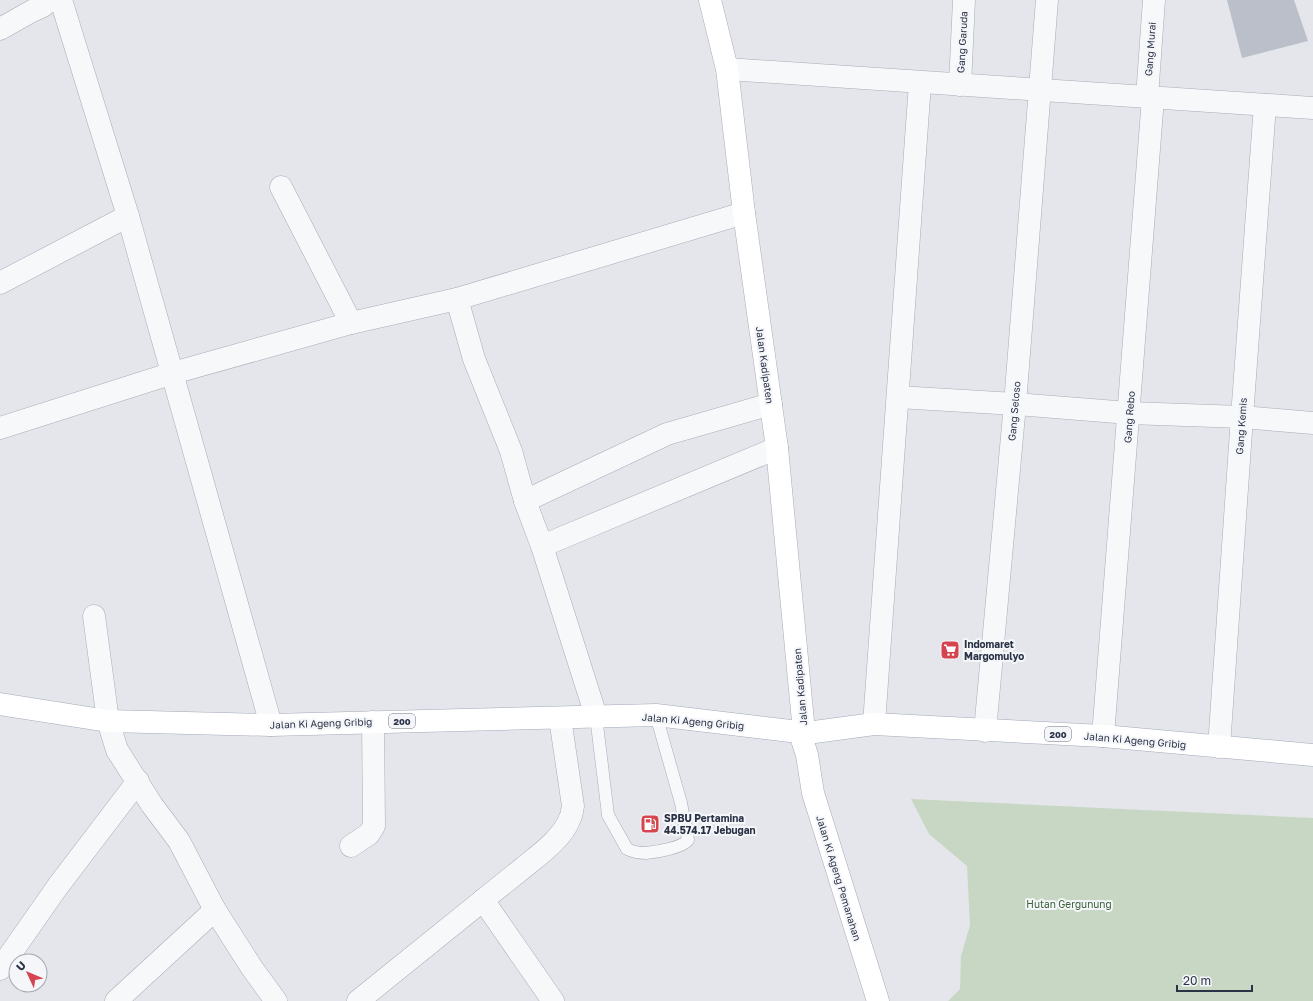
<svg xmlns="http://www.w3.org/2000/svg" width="1313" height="1001" font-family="'Golos Text',sans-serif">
  <rect width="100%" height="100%" fill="#e4e6ec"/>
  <path fill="#c8d7c4" d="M911,799L1313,818V1001H948L960,989L961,956L970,925L967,866L929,834Z"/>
  <path fill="#bbbfca" d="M1227,0H1294L1308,41L1242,58Z"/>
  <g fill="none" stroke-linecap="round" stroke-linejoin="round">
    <g stroke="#a8acb7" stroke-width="13">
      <path id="lane" d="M596,716L608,815L627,849C633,852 639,853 646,853C656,852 682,848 688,840L681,803L656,715"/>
    </g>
    <g stroke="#a8acb7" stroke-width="23">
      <g id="street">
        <path d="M61,0L128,216L271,725"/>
        <path d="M0,29L32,11L43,6L50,0"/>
        <path d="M727,69L1313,108"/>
        <path d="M960,85L964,0"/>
        <path d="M1147,97L1154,0"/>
        <path d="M281,187L351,323"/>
        <path d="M0,283L128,216"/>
        <path d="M457,299L474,359L511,451L525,501L542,546L596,716"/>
        <path d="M898,397L1015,404L1129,413L1242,417L1313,423"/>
        <path d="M0,428L173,373L351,323L457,299L744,213"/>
        <path d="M525,501L667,434L771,404"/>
        <path d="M542,546L777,448"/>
        <path d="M94,616L108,721L117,750L152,805L179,841L215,910L252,968L276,1001"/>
        <path d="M874,724L920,83"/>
        <path d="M985,731L1015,404L1047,0"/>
        <path d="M1103,736L1153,98"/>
        <path d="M1219,747L1242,417L1265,105"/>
        <path d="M351,846L369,834L374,826L373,722"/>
        <path d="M483,900L553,1001"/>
        <path d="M0,969L58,886L138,781"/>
        <path d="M116,1001L215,910"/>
        <path d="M358,1001L523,868C539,855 563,838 570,818C572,815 572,810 573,806L560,718"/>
      </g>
    </g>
    <g stroke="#a8acb7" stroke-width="23">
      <g id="secondary">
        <path d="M710,0L727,69L744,213L777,448L804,732"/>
        <path d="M800,733L807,755L813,793L878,1001"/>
      </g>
    </g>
    <g stroke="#a2a9b9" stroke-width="23">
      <path id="primary" d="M0,704L108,721L271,725L656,715L807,733L874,724L1103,736L1313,755"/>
    </g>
    <use href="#lane" stroke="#f7f8fa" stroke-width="12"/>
    <use href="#street" stroke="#f7f8fa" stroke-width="22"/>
    <use href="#secondary" stroke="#fff" stroke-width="22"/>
    <use href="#primary" stroke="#fff" stroke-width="22"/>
  </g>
  <defs>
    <g id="supermarket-square" transform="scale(1)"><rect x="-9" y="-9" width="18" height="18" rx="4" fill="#d5454f" stroke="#f4f6f9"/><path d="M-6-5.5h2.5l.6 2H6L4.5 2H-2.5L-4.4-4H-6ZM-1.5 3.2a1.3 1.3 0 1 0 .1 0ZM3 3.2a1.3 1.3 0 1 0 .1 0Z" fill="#fff"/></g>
    <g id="fuel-square" transform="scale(1)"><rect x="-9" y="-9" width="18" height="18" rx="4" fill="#d5454f" stroke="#f4f6f9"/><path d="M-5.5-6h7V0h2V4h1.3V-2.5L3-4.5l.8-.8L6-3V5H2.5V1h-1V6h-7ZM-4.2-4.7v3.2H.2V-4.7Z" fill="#fff"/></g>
  </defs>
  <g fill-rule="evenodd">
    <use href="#supermarket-square" x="950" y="650"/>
    <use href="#fuel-square" x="650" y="824"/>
  </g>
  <g text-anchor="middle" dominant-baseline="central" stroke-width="4" stroke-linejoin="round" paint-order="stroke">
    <g fill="#f4f6f9" stroke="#676d7c" stroke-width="1">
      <rect x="389" y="714" width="26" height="14" rx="3"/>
      <rect x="1045" y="727" width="26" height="14" rx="3"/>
    </g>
    <g font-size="9" font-weight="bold" fill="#2a3246">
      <text x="402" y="721">200</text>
      <text x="1058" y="734">200</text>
    </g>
    <g font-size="10" fill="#2a3246" stroke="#f4f6f9">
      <text transform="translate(962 42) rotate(-87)">Gang Garuda</text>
      <text transform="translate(1150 49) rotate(-86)">Gang Murai</text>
      <text transform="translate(765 365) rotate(82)">Jalan Kadipaten</text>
      <text transform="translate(1014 411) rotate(-85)">Gang Seloso</text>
      <text transform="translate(1129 417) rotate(-86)">Gang Rebo</text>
      <text transform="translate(1241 426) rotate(-86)">Gang Kemis</text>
      <text transform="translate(800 687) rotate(-95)">Jalan Kadipaten</text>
      <text transform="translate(693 721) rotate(5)">Jalan Ki Ageng Gribig</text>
      <text transform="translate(321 723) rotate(-2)">Jalan Ki Ageng Gribig</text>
      <text transform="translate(1135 740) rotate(5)">Jalan Ki Ageng Gribig</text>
      <text transform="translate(839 878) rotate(73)">Jalan Ki Ageng Pemanahan</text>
    </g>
    <g font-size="10" font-weight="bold" fill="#2a3246" stroke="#f4f6f9" text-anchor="start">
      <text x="964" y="644">Indomaret<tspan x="964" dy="12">Margomulyo</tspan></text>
      <text x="664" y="818">SPBU Pertamina<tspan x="664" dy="12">44.574.17 Jebugan</tspan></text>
    </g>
    <g font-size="10" fill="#3b6237" stroke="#f4f6f9">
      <text x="1069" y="904">Hutan Gergunung</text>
    </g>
  </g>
  <g transform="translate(28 973) rotate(314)"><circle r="19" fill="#f4f6f9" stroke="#a3a8b1"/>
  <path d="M0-3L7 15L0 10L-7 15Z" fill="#d5454f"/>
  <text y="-6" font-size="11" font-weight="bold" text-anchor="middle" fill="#2a3246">U</text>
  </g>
  <path d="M1177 985v6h75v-6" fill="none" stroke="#2a3246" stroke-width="2"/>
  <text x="1183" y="985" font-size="12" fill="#2a3246" stroke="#f4f6f9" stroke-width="3" paint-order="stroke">20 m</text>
</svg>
